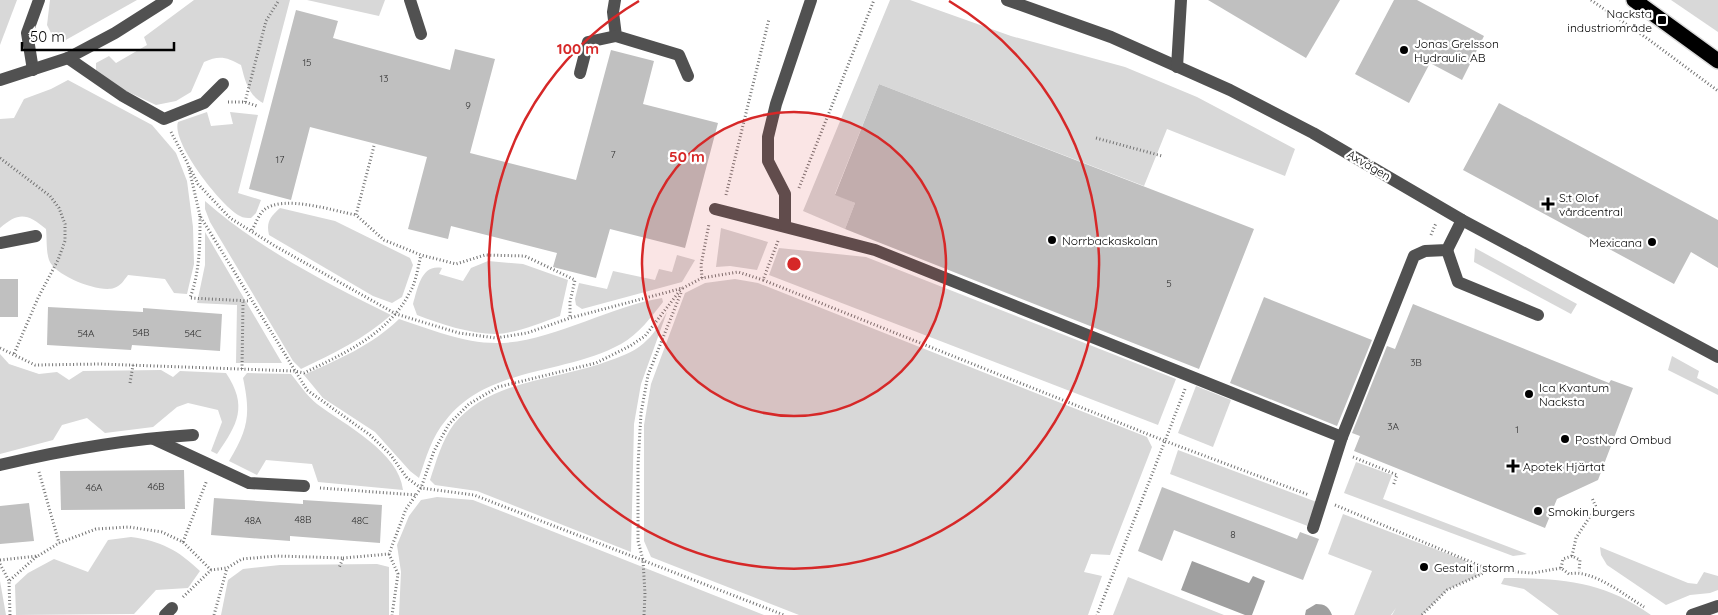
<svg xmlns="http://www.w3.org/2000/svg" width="1718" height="615" font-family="Quicksand,sans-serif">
  <rect width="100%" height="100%" fill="#fff"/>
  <g fill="#d8d8d8">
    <path d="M0,0H17L0,45Z"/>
    <path d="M50,0H137L64,41L54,39L47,25Z"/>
    <path d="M194,0H290L263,103C248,95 245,80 241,65C227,57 219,55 204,62L191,92L176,101L156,105L109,83L96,74V63L109,56L116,63L147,45L144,37Z"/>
    <path d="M307,0H385L379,16Z"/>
    <path d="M890,0H910L1011,36L1125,67L1197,97L1295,149L1285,176L1167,129L1144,186L879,84L835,194L855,203L845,229L803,211Z"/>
    <path d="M1671,0H1718V32Z"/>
    <path d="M68,80L152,125L176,153L187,181L193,227L194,264L187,294L174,293L165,279L128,275C124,280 121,286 114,288C99,293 55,276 49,260C46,251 47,238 46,229C28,214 19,211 0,228V119L14,118L24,99L51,89Z"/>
    <path d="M207,112L211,126L233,124L230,112L258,115L238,193L261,200L256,213L251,218C248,218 243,218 240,216C221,206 171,142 178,122Z"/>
    <path d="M205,201C258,248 328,284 391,315C364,339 334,353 301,369L293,361L210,222L205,209Z"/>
    <path d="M280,208L335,221L410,258L413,265L402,297L392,303L373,296L269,235C266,222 270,217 280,208Z"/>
    <path d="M721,228L768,242L757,270L730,266L716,267Z"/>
    <path d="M205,232L282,363H236L237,305L197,303L205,265Z"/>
    <path d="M779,248L866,257L1176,379L1158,425L769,275Z"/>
    <path d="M1475,248L1577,304L1571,314L1474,262Z"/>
    <path d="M677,255L695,260L682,282L582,309L576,305L575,299L579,283L607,289L613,271L655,280L659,269L672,272Z"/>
    <path d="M488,261L523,264L568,280L560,316C540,323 517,333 496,334C470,334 441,324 417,315L413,304C418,288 421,264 442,268L439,274L463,281L471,268Z"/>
    <path d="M735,279L758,283L1147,437L1152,447L1110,555L1091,554L1084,572L1102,576L1088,615H799L651,557L644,541V425L651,384L685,293L705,283Z"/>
    <path d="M662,298L663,302C651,317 639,334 621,344C565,375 488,366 446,420C432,436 426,458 419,478L410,471L375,432L323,398L304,375C339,359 371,346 399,319C430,329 463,343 496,343C547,344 610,306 662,298Z"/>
    <path d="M667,312L641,384L634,424L631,552L477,491L435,485L430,480C436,462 442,440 454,424C492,378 558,381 611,360C623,356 638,350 647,340C655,333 661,321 667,312Z"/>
    <path d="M0,354L9,364L39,374L57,372L69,380L83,371L161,370L173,377L180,371L226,373C248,406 238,424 217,454L211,451L222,422L218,410L188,403L177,407L153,427L105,433L87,418L62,425L53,440L0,454Z"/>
    <path d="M1672,356L1699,371L1697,378L1718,389V395L1668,370Z"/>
    <path d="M247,373L291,374C299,384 307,396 317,404C345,425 399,452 403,490L318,482L312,464L266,460L257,475L229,461C248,429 251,415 243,378Z"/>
    <path d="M1196,386L1231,400L1213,447L1178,433Z"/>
    <path d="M1178,450L1322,504L1313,528L1170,474Z"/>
    <path d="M1356,462L1392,475L1383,499L1527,554L1513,556L1344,493Z"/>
    <path d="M437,497L473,500L764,615H399L401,572L397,545L409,516L421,500Z"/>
    <path d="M1343,514L1490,570L1447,590L1422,615H1392L1396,608L1391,615H1354L1372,571L1328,554Z"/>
    <path d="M131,537C161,541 178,550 200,571L188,588L156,590L134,614L16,615L15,585L28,573L54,559L88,572L108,540Z"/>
    <path d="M1600,547L1688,583L1697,584L1704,572L1718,576V590L1710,593L1690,595L1666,605L1607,565L1601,555Z"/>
    <path d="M377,564L389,567V615H221L228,580L243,569L280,565Z"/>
    <path d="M1128,577L1224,615H1113Z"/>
    <path d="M1504,578C1560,578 1604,581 1651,615H1559L1524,589L1501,584Z"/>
    <path d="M0,581L6,615H0Z"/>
  </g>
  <g fill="#9f9f9f">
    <path d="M1192,561L1249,583L1253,576L1265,581L1252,615H1245L1181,590Z"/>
    <path d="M1316,604C1325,604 1329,607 1332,615H1305L1306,610Z"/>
  </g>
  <g fill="#c0c0c0">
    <path d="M1208,0H1340L1306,58Z"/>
    <path d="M1394,0H1417L1484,36L1462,80L1430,63L1409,103L1355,74Z"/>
    <path d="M296,10L338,21L333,38L450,70L455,49L495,59L470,153L576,180L611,50L654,61L643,104L718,123L685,248L610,229L596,278L553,267L557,253L451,226L448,239L408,229L427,157L310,127L291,200L249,189Z"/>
    <path d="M879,84L1254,229L1199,369L845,229L855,203L835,195Z"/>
    <path d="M1499,103L1718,220V268L1691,252L1674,284L1463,170Z"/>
    <rect x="0" y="279" width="18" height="38"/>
    <path d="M1264,297L1372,340L1337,426L1230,383Z"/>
    <path d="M1413,304L1609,383L1611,380L1633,388L1598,480L1557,499L1545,528L1354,451L1360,436L1352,433L1387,346L1395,349Z"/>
    <path d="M48,307L143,312V308L222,314L220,351L132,345L131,350L47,345Z"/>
    <path d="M184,470L185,509L61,510L60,471Z"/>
    <path d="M1162,487L1297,539L1300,532L1319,539L1303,580L1174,530L1162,561L1138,551Z"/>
    <path d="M214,498L303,504V500L382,505L380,543L290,536V541L211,535Z"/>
    <path d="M29,503L34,541L0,544V506Z"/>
  </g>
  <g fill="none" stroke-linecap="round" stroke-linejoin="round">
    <g stroke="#dbdbdb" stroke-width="18">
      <path id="highway" d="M1634,0L1718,61"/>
    </g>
    <g stroke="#737373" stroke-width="3" stroke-dasharray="1 2.5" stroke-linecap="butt">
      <path d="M1591,0L1648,39L1718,91"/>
      <path d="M228,102H245L257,106"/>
      <path d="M245,102L266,21L279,0"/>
      <path d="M171,132L188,164L200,216L307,390L370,435L390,454L407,478L421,488L474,495L784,615"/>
      <path d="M1096,138L1162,156"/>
      <path d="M374,146L356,215L384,240L421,255L456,264L485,255L525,256L575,280L570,302V318"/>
      <path d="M0,158L50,196L59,208L65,224V241L58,260L38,298L14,354"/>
      <path d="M190,168L198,184L230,218L275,246L396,314L459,333L496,338L527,333L570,318L683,288L702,278L738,272L763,280"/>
      <path d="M799,188L874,0"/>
      <path d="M726,195L769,19"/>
      <path d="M200,216C200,244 200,271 190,298L250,301"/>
      <path d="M252,230C255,225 259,214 264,210C283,194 334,211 356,215"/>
      <path d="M1431,235L1436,223"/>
      <path d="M778,241L763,280L1165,441L1097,615"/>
      <path d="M702,278L701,265L709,224"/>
      <path d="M0,348L35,365L101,364L294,371L304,373C343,354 389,334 410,292C416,282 418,267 421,255"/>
      <path d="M242,369L243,302"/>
      <path d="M130,383L133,365"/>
      <path d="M1185,389L1165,441L1309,495"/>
      <path d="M1353,457L1397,475L1393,486"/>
      <path d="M39,472L59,543"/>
      <path d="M320,488L416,495"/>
      <path d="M1335,505L1490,570L1533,573L1561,568L1569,574C1591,568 1626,596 1644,607"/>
      <path d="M183,542L207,480"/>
      <path d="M389,554L398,574L392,615"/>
      <path d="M1572,556L1576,538L1596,507L1592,498"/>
      <path d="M343,558L389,554L406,509L421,488L434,451L449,424L469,404L498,387L596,363L630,346L645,336L682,288"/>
      <path d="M0,560L38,556L59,543L96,529L129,527L162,532L183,542L211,570"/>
      <path d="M0,564L9,581"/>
      <path d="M1561,568L1563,559L1572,556L1580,560L1579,571"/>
      <path d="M183,597L211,570L227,568L242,559L277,556L343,558L339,568"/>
      <path d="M10,615L9,581L37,556"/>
      <path d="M214,615L227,568"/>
      <path d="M644,615L645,594L643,560L638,541V465L641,413L648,375L681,293"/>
      <path d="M1422,615L1447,590L1490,570"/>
    </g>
    <g stroke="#515151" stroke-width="12">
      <path d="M410,0L421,34"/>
      <path d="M615,0L613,12L616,36L679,55L688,76"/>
      <path d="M1007,0L1111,37L1230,90L1313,133L1462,220L1718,357"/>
      <path d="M68,58L123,96L164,119L204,103L223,84"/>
      <path d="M1177,67L1181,0"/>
      <path d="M33,70L27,33L39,0"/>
      <path d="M580,73L588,42L616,36"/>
      <path d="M0,80L68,58L115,33L167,0"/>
      <path d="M715,209L875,250L1342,437"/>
      <path d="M785,225V194L768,161V137L776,104L811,0"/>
      <path d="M0,243L36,236"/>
      <path d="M1447,250L1458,282L1538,315"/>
      <path d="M154,439L249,483L304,486"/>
      <path d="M0,465C63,450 128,439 193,435"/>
      <path d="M1313,528L1342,437L1414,256L1425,251L1447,250L1462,220"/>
      <path d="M165,615L172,608"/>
      <path d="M1692,615L1718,606"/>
    </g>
    <use href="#highway" stroke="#000" stroke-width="15"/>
  </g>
  <circle cx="794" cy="264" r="152" fill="#d62828" fill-opacity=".12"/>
  <g fill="none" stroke="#d62828" stroke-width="2.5">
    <circle cx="794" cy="264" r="152"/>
    <path d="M949 1A305 305 0 1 1 639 1"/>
  </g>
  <g fill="#000" stroke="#fff" stroke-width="2">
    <rect x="1657" y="15" width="10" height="10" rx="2.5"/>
    <circle cx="1404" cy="50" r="5"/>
    <path d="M1545.5 196.5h5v5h5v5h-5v5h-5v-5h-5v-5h5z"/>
    <circle cx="1052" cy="240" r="5"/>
    <circle cx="1652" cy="242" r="5"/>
    <circle cx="1529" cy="394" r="5"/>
    <circle cx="1565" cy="439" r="5"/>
    <path d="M1510.5 458.5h5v5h5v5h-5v5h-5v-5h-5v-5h5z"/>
    <circle cx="1538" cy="511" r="5"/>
    <circle cx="1424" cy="567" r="5"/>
  </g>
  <g text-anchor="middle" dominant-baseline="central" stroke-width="4.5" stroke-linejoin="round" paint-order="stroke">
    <g font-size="10" fill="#303030">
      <text x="307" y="62">15</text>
      <text x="384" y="78">13</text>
      <text x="468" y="105">9</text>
      <text x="613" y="154">7</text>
      <text x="280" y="159">17</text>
      <text x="1169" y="283">5</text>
      <text x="141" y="332">54B</text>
      <text x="86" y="333">54A</text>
      <text x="193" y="333">54C</text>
      <text x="1416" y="362">3B</text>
      <text x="1393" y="426">3A</text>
      <text x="1517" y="429">1</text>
      <text x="156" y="486">46B</text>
      <text x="94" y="487">46A</text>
      <text x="303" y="519">48B</text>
      <text x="253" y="520">48A</text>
      <text x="360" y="520">48C</text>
      <text x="1233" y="534">8</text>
    </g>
    <g font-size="12" fill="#000" stroke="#fff" text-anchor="start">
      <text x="1652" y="13" text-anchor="end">Nacksta<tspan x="1652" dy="14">industriområde</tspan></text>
      <text x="1414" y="43">Jonas Grelsson<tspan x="1414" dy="14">Hydraulic AB</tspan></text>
      <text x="1559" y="197">S:t Olof<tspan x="1559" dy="14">vårdcentral</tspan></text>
      <text x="1062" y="240">Norrbackaskolan</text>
      <text x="1642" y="242" text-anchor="end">Mexicana</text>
      <text x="1539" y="387">Ica Kvantum<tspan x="1539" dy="14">Nacksta</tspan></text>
      <text x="1575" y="439">PostNord Ombud</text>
      <text x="1523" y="466">Apotek Hjärtat</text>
      <text x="1548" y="511">Smokin burgers</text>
      <text x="1434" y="567">Gestalt i storm</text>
    </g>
    <g font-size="12" fill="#000" stroke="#fff">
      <text transform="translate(1369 165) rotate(30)">Axvägen</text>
    </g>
  </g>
  <circle cx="794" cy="264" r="8" fill="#d62828" stroke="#fff" stroke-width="2.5"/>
  <g font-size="15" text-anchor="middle" font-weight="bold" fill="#d62828" stroke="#fff" stroke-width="4.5" stroke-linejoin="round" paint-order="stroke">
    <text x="578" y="54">100 m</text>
    <text x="687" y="162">50 m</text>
  </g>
  <path d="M22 42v8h152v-8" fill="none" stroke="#000000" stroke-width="2.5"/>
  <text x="30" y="42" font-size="15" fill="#000000" stroke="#ffffff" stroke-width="4" paint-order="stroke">50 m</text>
</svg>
